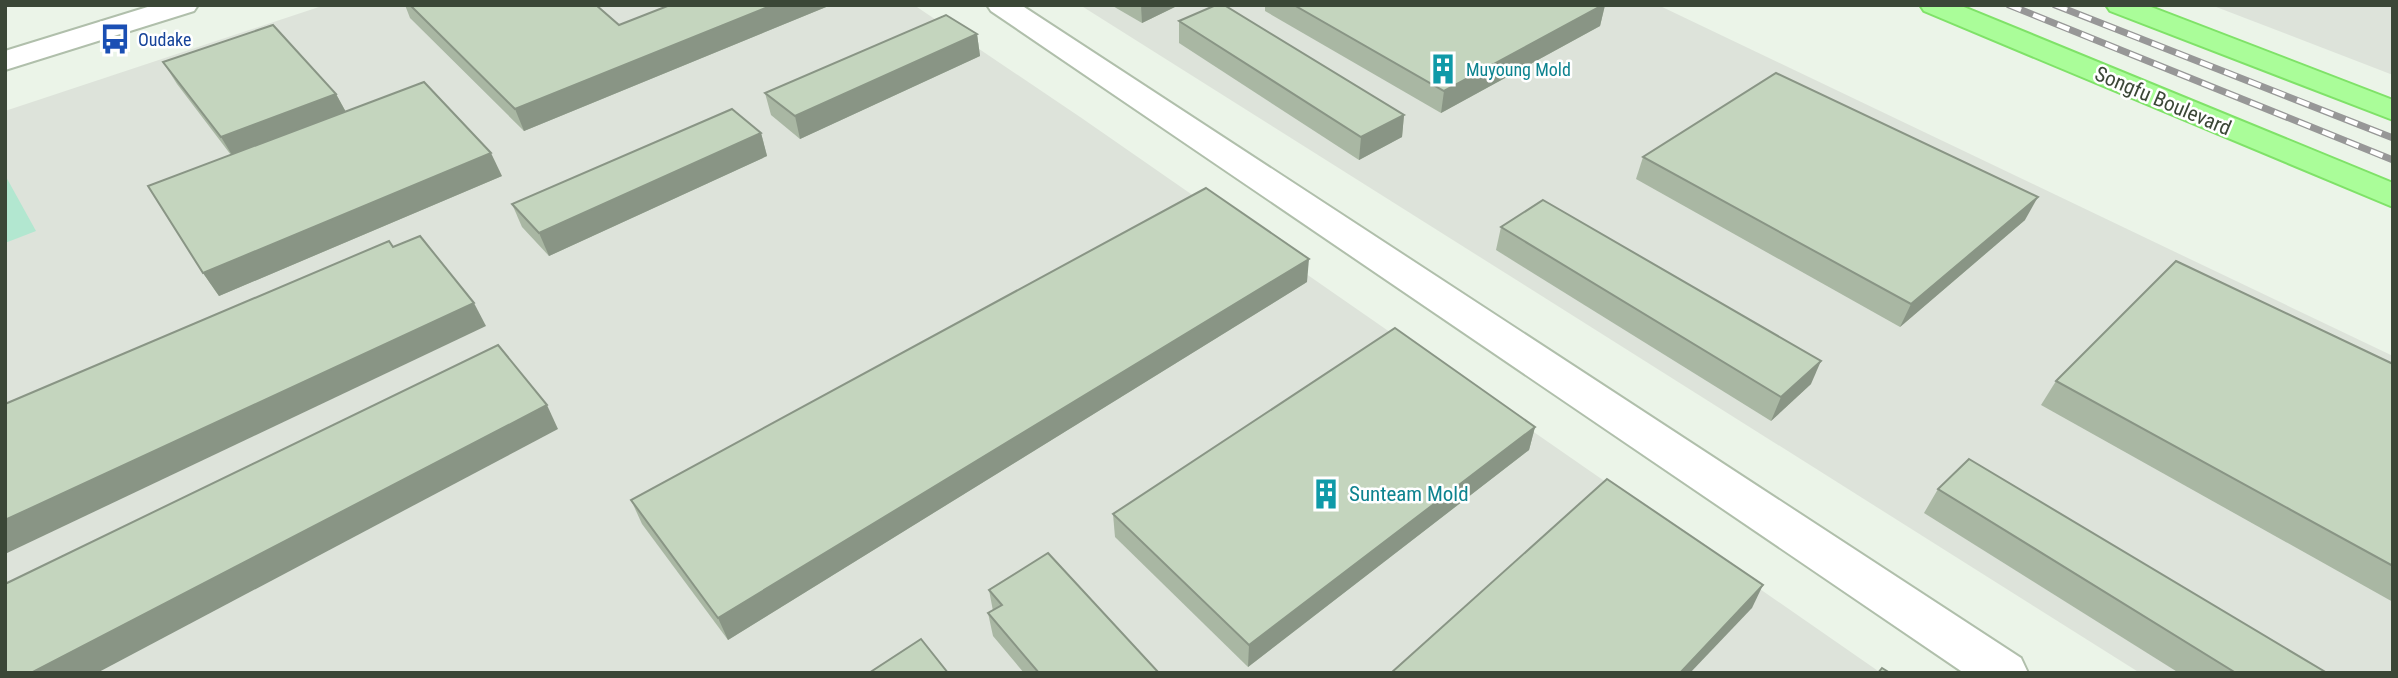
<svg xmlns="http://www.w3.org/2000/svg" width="2398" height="678" font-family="'Roboto Condensed',sans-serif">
  <rect width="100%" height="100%" fill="#ebf4e8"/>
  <g fill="#dde3da">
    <path d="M325,5H914L1083,119L1881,673H5V111Z"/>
    <path d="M1080,5H1658L2393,356V673H2140Z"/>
    <path d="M2211,5H2393V75Z"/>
  </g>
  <path fill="#b2e7d0" d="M5,175L36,231L5,243Z"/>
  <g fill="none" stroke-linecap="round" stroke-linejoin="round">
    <g stroke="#b0bfab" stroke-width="4">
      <g id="minor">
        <path d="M154,5H198L194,11L5,70V51Z"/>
        <path d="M987,5H1021L2021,658L2028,673H1964L991,11Z"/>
      </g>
    </g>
    <g stroke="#7fe268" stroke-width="4">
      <g id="major">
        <path d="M1920,5H1959L2393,183V207L1924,11Z"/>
        <path d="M2106,5H2146L2393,100V120L2110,11Z"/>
      </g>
    </g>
    <use href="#minor" fill="#fff" fill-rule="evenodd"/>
    <use href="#major" fill="#aafd99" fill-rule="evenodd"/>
    <g stroke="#979797" stroke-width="7">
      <g id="rail">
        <path d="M2009,5L2393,160"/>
        <path d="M2055,5L2393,138"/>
      </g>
    </g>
    <use href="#rail" stroke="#fff" stroke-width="4.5" stroke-dasharray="13" stroke-linecap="butt"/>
  </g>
  <g fill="#a9b7a3">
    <path d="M405,5H596L619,25L670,5H831L524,131L410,18Z"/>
    <path d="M1111,5H1179L1142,23Z"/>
    <path d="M1265,5H1605L1600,26L1441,113L1265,11Z"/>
    <path d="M1179,21L1404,115L1402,137L1359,160L1179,43Z"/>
    <path d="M977,34L980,56L800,139L771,115L765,93Z"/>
    <path d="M163,62L336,94L346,112L502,176L219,296L203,273L231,155L177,84Z"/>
    <path d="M761,133L767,156L549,256L522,227L512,204Z"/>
    <path d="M1643,157L2025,220L1900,327L1636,179Z"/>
    <path d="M1501,227L1811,384L1771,421L1496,250Z"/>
    <path d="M1307,282L728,640L642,524L631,500Z"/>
    <path d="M2393,364V602L2041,405L2056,381Z"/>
    <path d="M1535,427L1529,450L1248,667L1115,537L1113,514Z"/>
    <path d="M1938,489L2327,673H2179L1924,513Z"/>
    <path d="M989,590L1159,673H1024L993,636L988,613L993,611Z"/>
  </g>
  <g fill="#899585">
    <path d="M773,5H831L524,131L515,109Z"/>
    <path d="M1141,5H1179L1142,23Z"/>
    <path d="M1603,5H1605L1600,26L1441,113L1444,91Z"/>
    <path d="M977,34L980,56L800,139L795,116Z"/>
    <path d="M336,94L348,116L235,160L221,137Z"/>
    <path d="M1404,115L1402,137L1359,160L1361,137Z"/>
    <path d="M761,133L767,156L549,256L539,233Z"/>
    <path d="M491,153L502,176L219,296L203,273Z"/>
    <path d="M2038,197L2025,220L1900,327L1911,304Z"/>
    <path d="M1309,259L1307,282L728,640L718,618Z"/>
    <path d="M474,303L486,326L5,554V520Z"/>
    <path d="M1821,361L1811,384L1771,421L1781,397Z"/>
    <path d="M547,405L558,429L97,673H31Z"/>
    <path d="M1535,427L1529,450L1248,667L1249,645Z"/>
    <path d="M1763,585L1752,608L1690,673H1680Z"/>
  </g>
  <g fill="#c4d5be" stroke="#899585" stroke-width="2">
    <path d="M410,5H596L619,25L670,5H773L515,109Z"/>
    <path d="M1216,5H1224L1404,115L1361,137L1179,21Z"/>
    <path d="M1294,5H1603L1444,91Z"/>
    <path d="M946,15L977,34L795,116L765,93Z"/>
    <path d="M273,25L336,94L221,137L163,62Z"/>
    <path d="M1776,73L2038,197L1911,304L1643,157Z"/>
    <path d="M424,82L491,153L203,273L148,186Z"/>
    <path d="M732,109L761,133L539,233L512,204Z"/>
    <path d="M1206,188L1309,259L718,618L631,500Z"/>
    <path d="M1543,200L1821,361L1781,397L1501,227Z"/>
    <path d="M420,236L474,303L5,520V404L389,241L393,247Z"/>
    <path d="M2176,261L2393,364V566L2056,381Z"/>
    <path d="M1395,328L1535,427L1249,645L1113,514Z"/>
    <path d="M498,345L547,405L31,673H5V584Z"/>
    <path d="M1969,459L2327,673H2236L1938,489Z"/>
    <path d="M1607,479L1763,585L1680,673H1391Z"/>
    <path d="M1048,553L1159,673H1039L988,613L1002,605L989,590Z"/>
    <path d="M921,639L948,673H869Z"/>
    <path d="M1882,668L1890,673H1878Z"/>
  </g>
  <defs>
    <g id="bus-bare" transform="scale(2.415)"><path d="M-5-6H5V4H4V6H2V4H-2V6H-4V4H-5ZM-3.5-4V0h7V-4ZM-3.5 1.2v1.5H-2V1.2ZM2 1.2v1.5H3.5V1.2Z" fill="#1a4fb4" stroke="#fff" stroke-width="2.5" paint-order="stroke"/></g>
    <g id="building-bare" transform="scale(2.415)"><path d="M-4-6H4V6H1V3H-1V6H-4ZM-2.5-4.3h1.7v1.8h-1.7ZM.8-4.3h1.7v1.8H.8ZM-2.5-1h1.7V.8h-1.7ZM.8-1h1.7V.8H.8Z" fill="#0f9aa8" stroke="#fff" stroke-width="2.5" paint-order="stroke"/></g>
  </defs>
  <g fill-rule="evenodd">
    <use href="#bus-bare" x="115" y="39"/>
    <use href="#building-bare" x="1443" y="69"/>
    <use href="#building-bare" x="1326" y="494"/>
  </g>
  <g text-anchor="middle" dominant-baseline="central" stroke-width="5" stroke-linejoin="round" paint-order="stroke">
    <g font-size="18" fill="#164399" stroke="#fff" text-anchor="start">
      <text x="138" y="39">Oudake</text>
    </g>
    <g font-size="18" fill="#0d838f" stroke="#fff" text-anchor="start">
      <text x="1466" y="69">Muyoung Mold</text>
    </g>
    <g font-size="21" fill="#3b4737" stroke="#fff">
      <text transform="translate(2163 101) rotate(23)">Songfu Boulevard</text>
    </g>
    <g font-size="21" fill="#0d838f" stroke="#fff" text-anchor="start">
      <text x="1349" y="494">Sunteam Mold</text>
    </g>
  </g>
  <rect width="2398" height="678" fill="none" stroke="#3b4737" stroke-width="14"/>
</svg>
